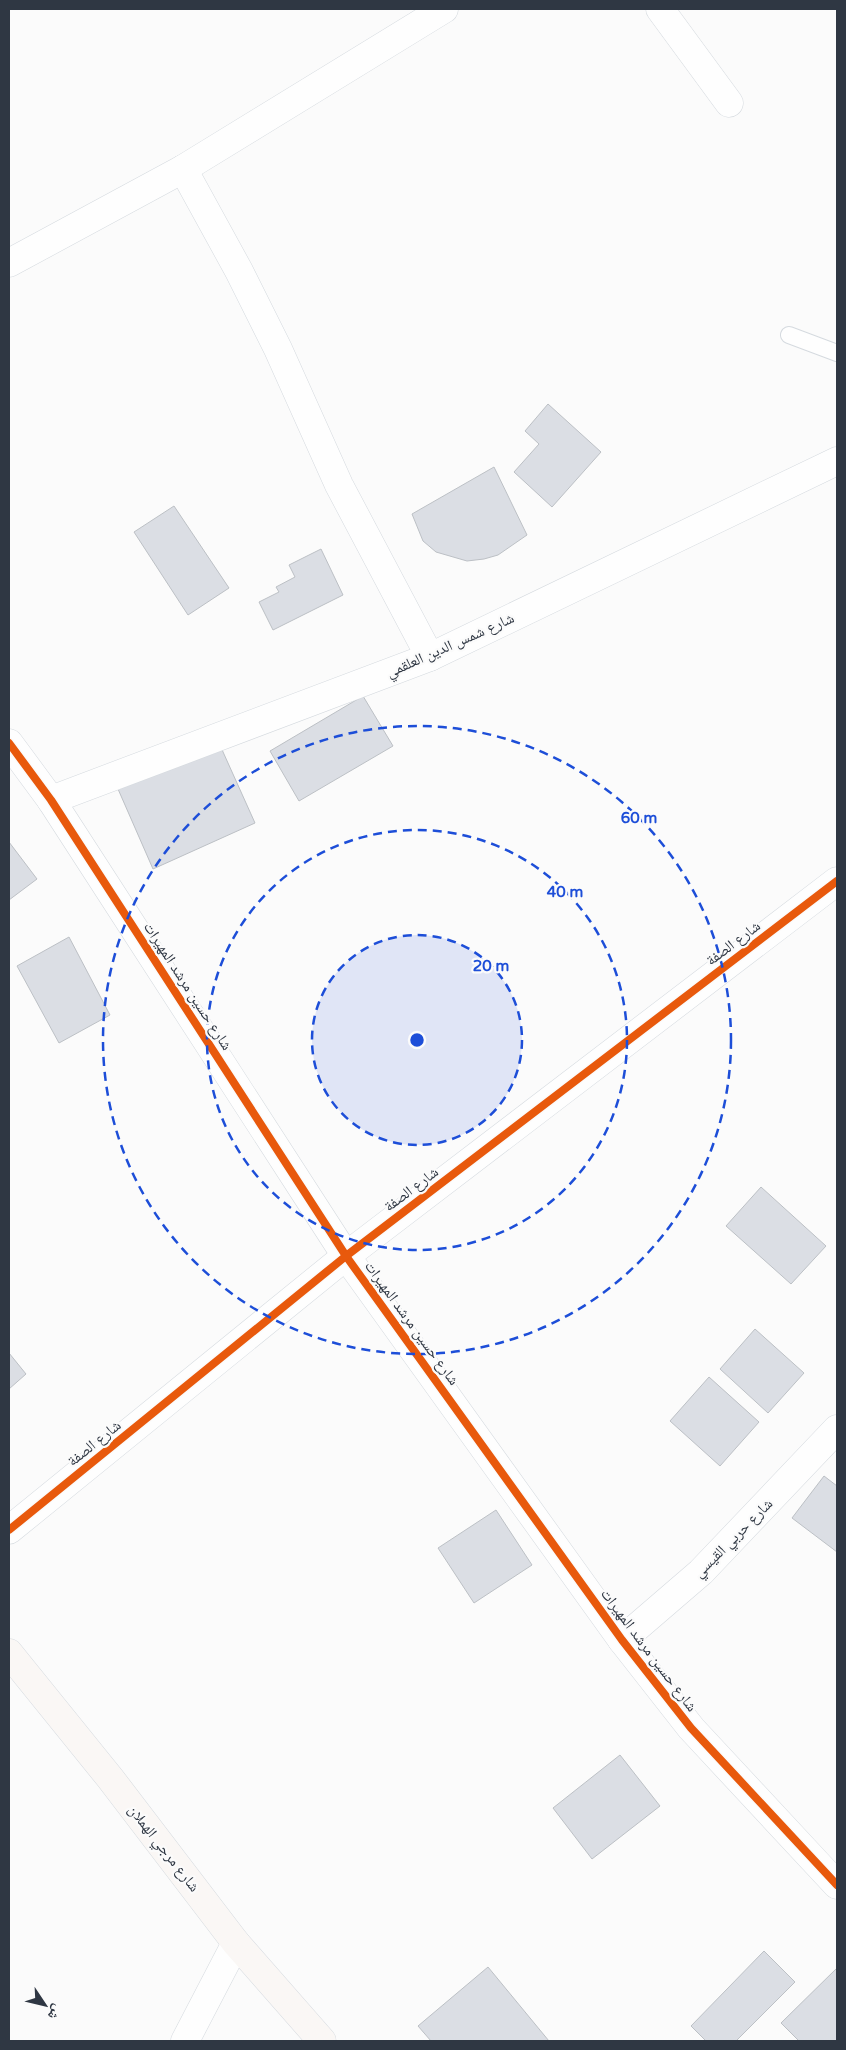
<svg xmlns="http://www.w3.org/2000/svg" width="846" height="2050" font-family="'Varela Round','Noto Naskh Arabic',sans-serif">
  <rect width="100%" height="100%" fill="#fbfbfb"/>
  <g fill="#dbdee4" stroke="#bcc0c5">
    <path d="M548,404L601,452L552,507L514,472L539,444L525,431Z"/>
    <path d="M494,467L527,535L498,555L484,559L467,561L436,552L423,541L412,514Z"/>
    <path d="M174,506L229,588L188,615L134,532Z"/>
    <path d="M321,549L343,595L273,630L259,602L279,592L276,587L295,577L289,565Z"/>
    <path d="M363,696L393,746L299,801L270,751Z"/>
    <path d="M219,743L255,823L153,869L118,789Z"/>
    <path d="M9,842L37,879L9,900Z"/>
    <path d="M69,937L110,1015L59,1043L17,966Z"/>
    <path d="M761,1187L826,1246L791,1284L726,1226Z"/>
    <path d="M755,1329L804,1373L768,1413L720,1369Z"/>
    <path d="M9,1353L26,1374L9,1389Z"/>
    <path d="M709,1377L759,1422L720,1466L670,1421Z"/>
    <path d="M824,1476L837,1486V1552L792,1518Z"/>
    <path d="M496,1510L532,1565L474,1603L438,1548Z"/>
    <path d="M620,1755L660,1806L592,1859L553,1808Z"/>
    <path d="M764,1951L795,1982L736,2041H706L691,2026Z"/>
    <path d="M488,1967L549,2041H431L418,2026Z"/>
    <path d="M837,1968V2041H799L781,2023Z"/>
  </g>
  <g fill="none" stroke-linecap="round" stroke-linejoin="round">
    <g stroke="#d5dadf" stroke-width="18">
      <path id="lane" d="M789,335L837,353"/>
    </g>
    <g stroke="#d5dadf" stroke-width="29">
      <g id="street">
        <path d="M660,9L729,103"/>
        <path d="M183,169L239,271L278,349L339,485L430,657"/>
        <path d="M9,263L183,169L444,9"/>
        <path d="M9,743L51,800L346,1256L622,1640L691,1728L837,1885"/>
        <path d="M51,800L430,657L837,461"/>
        <path d="M9,1530L346,1256L837,881"/>
        <path d="M622,1640L701,1572L837,1429"/>
        <path d="M185,2041L236,1943"/>
      </g>
    </g>
    <g stroke="#d5dadf" stroke-width="29">
      <path id="secondary" d="M9,1653L110,1778L236,1943L322,2041"/>
    </g>
    <use href="#lane" stroke="#fefefe" stroke-width="16"/>
    <use href="#street" stroke="#fefefe" stroke-width="28"/>
    <use href="#secondary" stroke="#faf7f5" stroke-width="28"/>
    <g stroke="#fbfbfb" stroke-width="11">
      <g id="cycleway">
        <path d="M9,743L51,800L346,1256L622,1640L691,1728L837,1885"/>
        <path d="M9,1530L346,1256L837,881"/>
      </g>
    </g>
    <use href="#cycleway" stroke="#e8590c" stroke-width="8"/>
  </g>
  <circle cx="417" cy="1040" r="105" fill="#1d4ed8" fill-opacity=".12"/>
  <g fill="none" stroke="#1d4ed8" stroke-width="2.5" stroke-dasharray="9 6">
    <circle cx="417" cy="1040" r="105"/>
    <circle cx="417" cy="1040" r="210"/>
    <circle cx="417" cy="1040" r="314"/>
  </g>
  <g text-anchor="middle" dominant-baseline="central" stroke-width="4.5" stroke-linejoin="round" paint-order="stroke">
    <g font-size="15" fill="#2f3743" stroke="#fbfbfb">
      <text transform="translate(450 645) rotate(-24)">شارع شمس الدين العلقمي</text>
      <text transform="translate(733 943) rotate(-37)">شارع الصفة</text>
      <text transform="translate(188 986) rotate(57)">شارع حسين مرشد المهيرات</text>
      <text transform="translate(411 1189) rotate(-37)">شارع الصفة</text>
      <text transform="translate(412 1323) rotate(54)">شارع حسين مرشد المهيرات</text>
      <text transform="translate(94 1443) rotate(-39)">شارع الصفة</text>
      <text transform="translate(733 1538) rotate(-45)">شارع حربي القيسي</text>
      <text transform="translate(649 1650) rotate(53)">شارع حسين مرشد المهيرات</text>
      <text transform="translate(164 1848) rotate(52)">شارع مرجي الهملان</text>
    </g>
  </g>
  <circle cx="417" cy="1040" r="8" fill="#1d4ed8" stroke="#fbfbfb" stroke-width="2.5"/>
  <g font-size="15" text-anchor="middle" font-weight="bold" fill="#1d4ed8" stroke="#fbfbfb" stroke-width="4.5" stroke-linejoin="round" paint-order="stroke">
    <text x="639" y="823">60 m</text>
    <text x="565" y="897">40 m</text>
    <text x="491" y="971">20 m</text>
  </g>
  <rect width="846" height="2050" fill="none" stroke="#2f3743" stroke-width="20"/>
  <g transform="translate(45 2005) rotate(125)" stroke="#fbfbfb" stroke-width="4" paint-order="stroke">
  <path d="M0-4L9 19L0 12L-9 19Z" fill="#2f3743"/>
  <text y="-8" font-size="14" font-weight="bold" text-anchor="middle" fill="#2f3743">ش</text>
  </g>
</svg>
